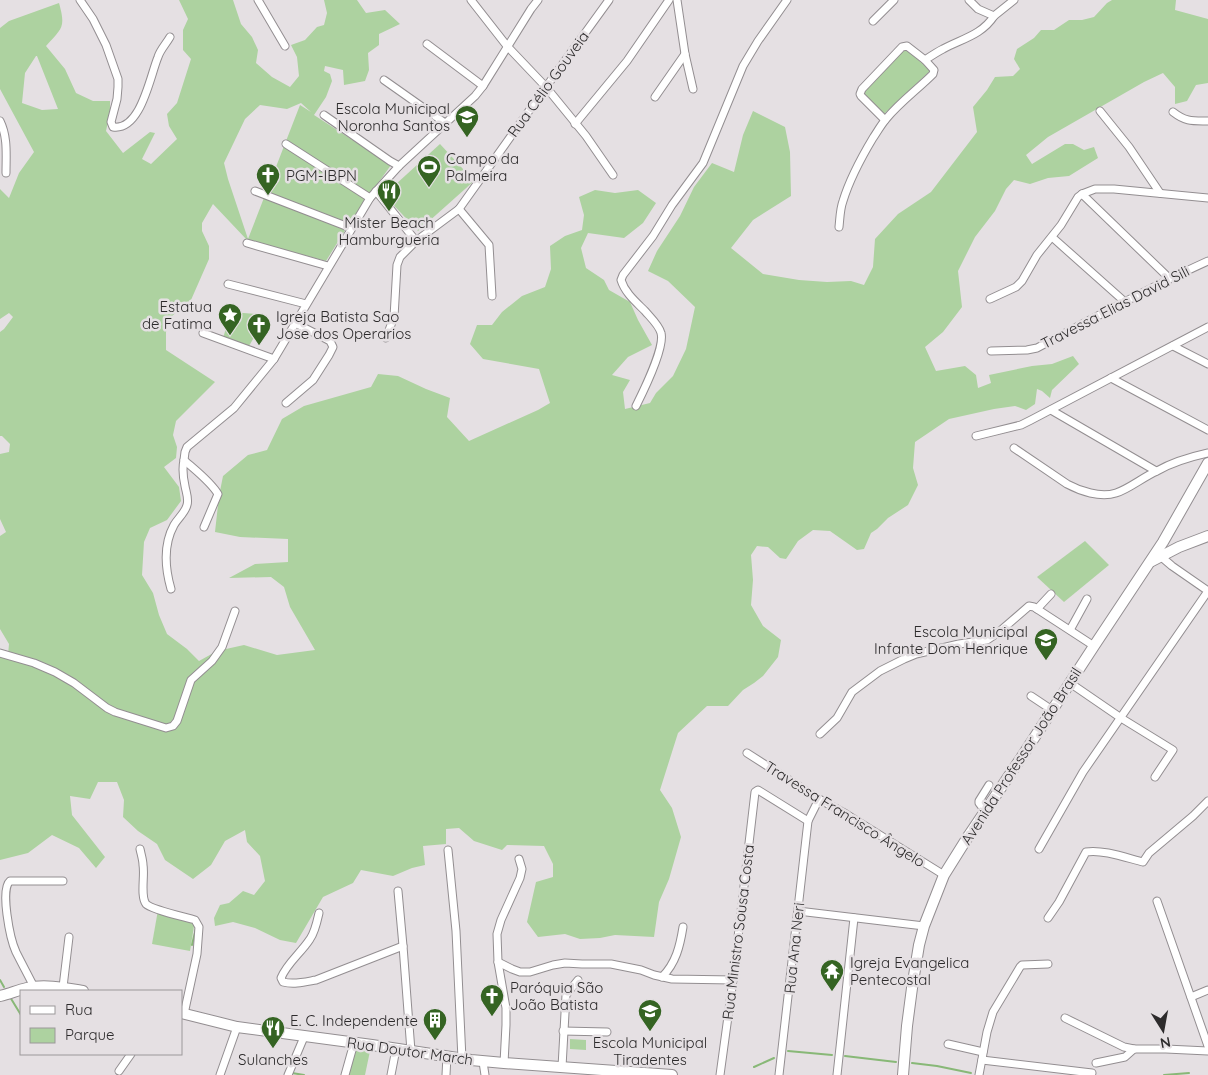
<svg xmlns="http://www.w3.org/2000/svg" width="1208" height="1075" font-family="Quicksand,sans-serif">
  <rect width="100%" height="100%" fill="#e5e0e3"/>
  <g fill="#add2a0" fill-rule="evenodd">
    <path d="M179,0H233L241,24L252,37L258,50L256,63L272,77L290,87L299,76L297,57L291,45L305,40L317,27L324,25L327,13L324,0H357L366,13L385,10L400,24L379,34V45L368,53L369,70L365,81L344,85L343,70L325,66L324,71L330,74L332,81L326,97L314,115L391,165L349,224L326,261L247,240L213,204L202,223V231L209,246V259L191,300L172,316L166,332V350L215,382L176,421L173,435L177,447L176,458L164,467L179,487L181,501L167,520L150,528L144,542L142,575L153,593L159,615L167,634L187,649L199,661L217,651L244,645L277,655L315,650L290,607L284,587L271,577L229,578L255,564L288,562V539L240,537L215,532L219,496L223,476L248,455L267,450L282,419L304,406L371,387L378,374L398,376L426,389L450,398L447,417L469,441L538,410L550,403L539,369L483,359L470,344L477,325H492L502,312L522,296L545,287L551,269L550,246L565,236L582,230L584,215L579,197L595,190L615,193L638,190L656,203L643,223L624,238L588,233L581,248L586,268L604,280L609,290L630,302L638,320L652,345L628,357L612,375L630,380L623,392L625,409L650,403L656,393L673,376L686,349L695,307L668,281L648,271L657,251L680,216L694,187L712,163L734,172L743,135L753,111L785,127L790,152L791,196L753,220L731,248L763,274L799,280L827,282L851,281L864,285L873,267L875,239L898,214L931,192L977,132L973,107L987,90L995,77L1013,76L1020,69L1014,59L1017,49L1034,38L1041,30H1054L1069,20H1082L1094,17L1107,3L1112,0H1176L1175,10L1208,19V83L1196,85L1187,101L1175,104V87L1163,73L1144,82L1048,137L1026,155L1032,164L1065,144H1073L1084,150L1094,147L1098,158L1069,176L1048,178L1030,184L1014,180L1006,189L995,211L975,237L958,271L962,307L943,332L925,347L936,371L965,366L976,375L978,388L991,383L989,375L1032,366L1052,364L1073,356L1079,364L1052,390L1050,398L1042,391L1037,389L1035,404L1026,410L1015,406L994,409L949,419L915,442L913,468L918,485L908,505L888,518L877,529L871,533L864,549L857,550L830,531L813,530L798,541L786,559L780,558L768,547L757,546L751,555L753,580L751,605L763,626L781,640L778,657L763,676L754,683L743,690L728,706H707L678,733L660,790L672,808L681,837L669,879L659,902L654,937L615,935L600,938L580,939L565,934L538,937L527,922L536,882L553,877V864L544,846L507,845L502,850L474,841L459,828L446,829V844L423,846L425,865L412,868L393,876L361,870L353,883L323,897L296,943L280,940L255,928L233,922L215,926L214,918L220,905L229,903L243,891L254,895L265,881L260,856L247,842L245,830L225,841L211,865L193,879L165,860L157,844L138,831L123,817L124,800L117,782H98L90,799L70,796L72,815L105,857L96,868L79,848L52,835L28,853L0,860V656L8,655L9,644L0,629V536L6,532L0,519V454L9,452L10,444L2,436H0V332L4,329L13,317L9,313L0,319V189L9,198L19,173L34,152L0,89V28L9,21L59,3C66,28 62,28 46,46L65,69L76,93L93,101H110V112L106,131L123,153L150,132L155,133L142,159L151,164L177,139L169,126L167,114L177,103L191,59L183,50V30L188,19ZM36,56H37L58,109L42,110L22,103L25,73ZM301,103L311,112L300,105L248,239L228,179L224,163L245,119L260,105L287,109Z"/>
    <path d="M905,47L930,71L884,114L862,94Z"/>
    <path d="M440,144L474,181L418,231L384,195Z"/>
    <path d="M231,312L267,315L249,346L223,338Z"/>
    <path d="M1085,541L1109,565L1064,602L1037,577Z"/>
    <path d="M158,910L195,920L190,951L152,944Z"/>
    <path d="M570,1039L586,1040V1050L570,1049Z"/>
    <path d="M348,1048L370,1051L365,1075H342Z"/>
  </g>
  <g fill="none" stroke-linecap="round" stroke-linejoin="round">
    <g stroke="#88b877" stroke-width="2">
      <path d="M192,945L196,928"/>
      <path d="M0,980L4,987"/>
      <path d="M10,997L21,1015"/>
      <path d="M788,1051L832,1055"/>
      <path d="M845,1056L896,1062"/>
      <path d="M912,1063L937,1066L971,1073"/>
      <path d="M754,1067L774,1058"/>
      <path d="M292,1073L304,1075"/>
      <path d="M1164,1075L1189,1073"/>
    </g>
    <g stroke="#938e91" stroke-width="9">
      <g id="minor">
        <path d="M80,0L93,19L106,45L118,79V87L117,99L111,122L113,127C141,131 150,76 158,57C160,50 166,44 170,37"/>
        <path d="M258,0L285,46"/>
        <path d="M471,0L507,46L546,87L586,136L613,175"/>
        <path d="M677,0L685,54L693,89"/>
        <path d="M969,0L978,9L994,16"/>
        <path d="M873,21L894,0"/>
        <path d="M427,44L483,86"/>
        <path d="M384,80L445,123"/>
        <path d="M655,97L685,54"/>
        <path d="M1100,111L1129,147L1160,193"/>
        <path d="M1173,112C1186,122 1192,121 1208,121"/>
        <path d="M324,115L390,161L399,166"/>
        <path d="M885,120L861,96L860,94L862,89L902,47L907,46L925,60"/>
        <path d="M0,121C8,137 6,155 6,173"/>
        <path d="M575,124L627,61L669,0"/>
        <path d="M286,144L370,198"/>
        <path d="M255,191L351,228"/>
        <path d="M376,191L416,241"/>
        <path d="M1082,194L1169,278"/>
        <path d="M459,209L489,245L492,296"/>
        <path d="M839,227C840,218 840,209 843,201C850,178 861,158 873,138C877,132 881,125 886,119C900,102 918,89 933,74L934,70L925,60C931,56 937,52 943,49C961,39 982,35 994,16L1014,0"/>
        <path d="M1052,237L1125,302"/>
        <path d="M247,243L328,266"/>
        <path d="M228,284L306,304"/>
        <path d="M990,299L1016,287L1022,281L1037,255L1061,225L1078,197L1082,194L1095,189H1114L1208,198"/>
        <path d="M203,333L274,359"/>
        <path d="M386,338L394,317L397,265L400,257L416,241L459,209L546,87L609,0"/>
        <path d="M1173,346L1208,364"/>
        <path d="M991,351L1027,350L1037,348C1094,318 1150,287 1208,261"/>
        <path d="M1111,378L1208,430"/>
        <path d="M286,403L313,380L329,355L333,347L330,341L295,323"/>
        <path d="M636,406C643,392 665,347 661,333C659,325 650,317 645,311C636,302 625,293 621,280L623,275L653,236L672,205L703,163L743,66L758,41L787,0"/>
        <path d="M1051,410L1156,471"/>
        <path d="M976,436L1021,425L1031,420L1208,327"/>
        <path d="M1014,448L1067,484C1080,491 1100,498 1116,493C1129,489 1143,477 1157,471C1173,462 1190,457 1208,453"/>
        <path d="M204,527L218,494C210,481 195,470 184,460L185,452L187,447L234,408L274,359L370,198L399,166L475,96L483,86L531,9L538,0"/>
        <path d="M171,589C165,568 163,545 174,525C178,518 185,513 187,505C189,499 186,492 185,486C183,477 182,469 184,460"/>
        <path d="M1037,609L1051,594"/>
        <path d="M1070,630L1087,599"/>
        <path d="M0,653L34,663L55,672L74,683L107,708L115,712L166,728L173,726L177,721L191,680L212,661L222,647L235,611"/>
        <path d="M1070,683L1121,718L1173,750L1155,777"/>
        <path d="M1031,696L1052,710"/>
        <path d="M820,734L837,718L852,692L880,671L904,659L916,654L959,644L987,640L999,632L1029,606L1034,607L1094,646"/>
        <path d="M747,753L819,799L846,814L944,875"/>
        <path d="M985,811L979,803V801L989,785"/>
        <path d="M140,849C141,854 143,860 143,865C145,875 140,896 146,904C152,910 185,917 195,920L199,927L197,954L184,1014"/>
        <path d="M1039,849L1083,772L1208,591L1172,566L1158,554"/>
        <path d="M448,850L456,931L462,1059"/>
        <path d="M398,891L403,946L411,1051"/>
        <path d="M1157,901L1208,1046"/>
        <path d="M798,911L924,926"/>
        <path d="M319,913C317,922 315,932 310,939C301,953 287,963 281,978L283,982C294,985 305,982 316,980L403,946"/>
        <path d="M1048,918L1059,902L1086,852C1102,849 1127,858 1143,862L1149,853L1193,816L1208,801"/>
        <path d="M498,962L512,969L520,972H530L553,965L565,963L582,964H611L641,970L654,975L672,979L733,980"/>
        <path d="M662,977C676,963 680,946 683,927"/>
        <path d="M34,987C28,975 22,964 16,952C10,939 0,889 10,881H63"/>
        <path d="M63,987L69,937"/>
        <path d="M1191,997L1208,990"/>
        <path d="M1065,1018L1124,1047L1134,1049"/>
        <path d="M563,1031L607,1032"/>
        <path d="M948,1044L983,1052"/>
        <path d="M982,1060L1092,1073"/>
        <path d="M483,1062L485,1075"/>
        <path d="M504,1063L506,1025V1008L498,962L497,934L501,920L520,878L522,869L519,859"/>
        <path d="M1096,1063L1125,1057L1134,1049H1166L1208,1051"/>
        <path d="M562,1067L566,995L578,980"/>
        <path d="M119,1071L131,1054"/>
        <path d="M220,1075L237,1027"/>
        <path d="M288,1075L304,1037"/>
        <path d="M345,1075L354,1043"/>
        <path d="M391,1075L396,1049"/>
        <path d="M446,1075L447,1056"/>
        <path d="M720,1075L733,980L755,792L758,790L808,821"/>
        <path d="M779,1075L808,821L819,799"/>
        <path d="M837,1075L854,918"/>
        <path d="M979,1075L987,1032L993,1012L1020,967L1022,965L1048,964"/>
      </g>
    </g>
    <g stroke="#938e91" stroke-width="12">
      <g id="secondary">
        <path d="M1152,561L1179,547L1208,536"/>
        <path d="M0,996C9,994 18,990 27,988C45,984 65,988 83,991"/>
        <path d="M181,1013L237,1027L372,1045L471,1060L504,1063L672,1075"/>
        <path d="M903,1075L907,1026L912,988L919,945L924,926L944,875L969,835L1021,758L1094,646L1163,542L1208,463"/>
      </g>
    </g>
    <use href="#minor" stroke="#fff" stroke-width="7"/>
    <use href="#secondary" stroke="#fff" stroke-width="10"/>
  </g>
  <defs>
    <g id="school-pin" transform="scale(1.25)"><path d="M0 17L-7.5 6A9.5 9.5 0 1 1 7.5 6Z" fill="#356423" stroke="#e5e0e3"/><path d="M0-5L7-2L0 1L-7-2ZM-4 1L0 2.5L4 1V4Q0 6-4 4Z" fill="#fff"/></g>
    <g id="stadium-pin" transform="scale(1.25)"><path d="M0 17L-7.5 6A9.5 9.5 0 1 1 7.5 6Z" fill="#356423" stroke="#e5e0e3"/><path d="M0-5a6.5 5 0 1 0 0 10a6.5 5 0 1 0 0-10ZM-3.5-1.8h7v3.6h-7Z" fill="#fff"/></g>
    <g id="church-pin" transform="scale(1.25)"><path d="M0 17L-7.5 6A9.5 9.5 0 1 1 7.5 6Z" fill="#356423" stroke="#e5e0e3"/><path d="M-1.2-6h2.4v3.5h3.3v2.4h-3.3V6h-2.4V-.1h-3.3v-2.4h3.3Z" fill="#fff"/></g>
    <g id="restaurant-pin" transform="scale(1.25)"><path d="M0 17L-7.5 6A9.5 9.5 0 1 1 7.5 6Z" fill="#356423" stroke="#e5e0e3"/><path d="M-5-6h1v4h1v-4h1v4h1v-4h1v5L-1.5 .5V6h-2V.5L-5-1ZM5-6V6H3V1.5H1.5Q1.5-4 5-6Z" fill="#fff"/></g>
    <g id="sight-pin" transform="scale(1.25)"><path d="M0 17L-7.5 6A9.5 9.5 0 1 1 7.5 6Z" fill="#356423" stroke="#e5e0e3"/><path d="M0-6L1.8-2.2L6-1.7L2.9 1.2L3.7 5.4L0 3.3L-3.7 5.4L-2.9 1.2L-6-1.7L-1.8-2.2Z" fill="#fff"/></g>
    <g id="temple-pin" transform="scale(1.25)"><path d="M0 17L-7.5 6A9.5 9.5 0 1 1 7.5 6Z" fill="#356423" stroke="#e5e0e3"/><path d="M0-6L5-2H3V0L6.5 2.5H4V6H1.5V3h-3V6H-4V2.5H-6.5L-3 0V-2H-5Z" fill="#fff"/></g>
    <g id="building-pin" transform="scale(1.25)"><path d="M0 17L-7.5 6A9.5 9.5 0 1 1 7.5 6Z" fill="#356423" stroke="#e5e0e3"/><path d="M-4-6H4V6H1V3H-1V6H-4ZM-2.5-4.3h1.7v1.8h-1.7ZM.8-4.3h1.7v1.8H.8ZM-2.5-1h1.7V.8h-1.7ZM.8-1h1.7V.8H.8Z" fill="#fff"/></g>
  </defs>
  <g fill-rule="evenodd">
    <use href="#school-pin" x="467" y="117"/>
    <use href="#stadium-pin" x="429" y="167"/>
    <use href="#church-pin" x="268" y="175"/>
    <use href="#restaurant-pin" x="389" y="191"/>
    <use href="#sight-pin" x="230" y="315"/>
    <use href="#church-pin" x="259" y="325"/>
    <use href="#school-pin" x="1046" y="640"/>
    <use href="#temple-pin" x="832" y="971"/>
    <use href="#church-pin" x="492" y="996"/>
    <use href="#school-pin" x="650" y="1011"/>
    <use href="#building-pin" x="435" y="1020"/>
    <use href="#restaurant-pin" x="273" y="1028"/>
  </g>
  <g text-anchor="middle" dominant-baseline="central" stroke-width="5" stroke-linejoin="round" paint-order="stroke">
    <g font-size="15" fill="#2d2b2c" stroke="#e5e0e3">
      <text transform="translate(548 84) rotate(-54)">Rua Célio Gouveia</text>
      <text transform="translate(1115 307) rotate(-27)">Travessa Elias David Sili</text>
      <text transform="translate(1021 756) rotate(-57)">Avenida Professor João Brasil</text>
      <text transform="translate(845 814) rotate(32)">Travessa Francisco Ângelo</text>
      <text transform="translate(738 932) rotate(-83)">Rua Ministro Sousa Costa</text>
      <text transform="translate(794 948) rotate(-84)">Rua Ana Neri</text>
      <text transform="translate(410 1051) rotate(8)">Rua Doutor March</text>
    </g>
    <g font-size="15" fill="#2d2b2c" stroke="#e5e0e3" text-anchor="start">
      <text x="450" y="108" text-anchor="end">Escola Municipal<tspan x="450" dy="17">Noronha Santos</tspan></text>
      <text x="446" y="158">Campo da<tspan x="446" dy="17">Palmeira</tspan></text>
      <text x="286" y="175">PGM-IBPN</text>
      <text x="389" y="222" text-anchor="middle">Mister Beach<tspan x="389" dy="17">Hamburgueria</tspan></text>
      <text x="212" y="306" text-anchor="end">Estatua<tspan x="212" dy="17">de Fatima</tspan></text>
      <text x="276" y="316">Igreja Batista Sao<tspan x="276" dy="17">Jose dos Operarios</tspan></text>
      <text x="1028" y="631" text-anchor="end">Escola Municipal<tspan x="1028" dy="17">Infante Dom Henrique</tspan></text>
      <text x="850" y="962">Igreja Evangelica<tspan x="850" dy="17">Pentecostal</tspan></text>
      <text x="510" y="987">Paróquia São<tspan x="510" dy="17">João Batista</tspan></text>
      <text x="418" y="1020" text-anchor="end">E. C. Independente</text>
      <text x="650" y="1042" text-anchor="middle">Escola Municipal<tspan x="650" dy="17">Tiradentes</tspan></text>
      <text x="273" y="1059" text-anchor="middle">Sulanches</text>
    </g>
  </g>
  <rect x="20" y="990" width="162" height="65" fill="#e5e0e3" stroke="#9b989a"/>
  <rect x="30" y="1006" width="25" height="8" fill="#ffffff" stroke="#9b989a"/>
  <text x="65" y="1015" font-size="15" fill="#2d2b2c">Rua</text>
  <rect x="30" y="1028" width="25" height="15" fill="#add2a0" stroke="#9b989a"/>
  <text x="65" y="1040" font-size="15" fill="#2d2b2c">Parque</text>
  <g transform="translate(1163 1030) rotate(169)" stroke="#e5e0e3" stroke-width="4" paint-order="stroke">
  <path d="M0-4L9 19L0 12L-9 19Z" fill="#2d2b2c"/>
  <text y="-8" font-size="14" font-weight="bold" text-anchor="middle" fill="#2d2b2c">N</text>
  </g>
</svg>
